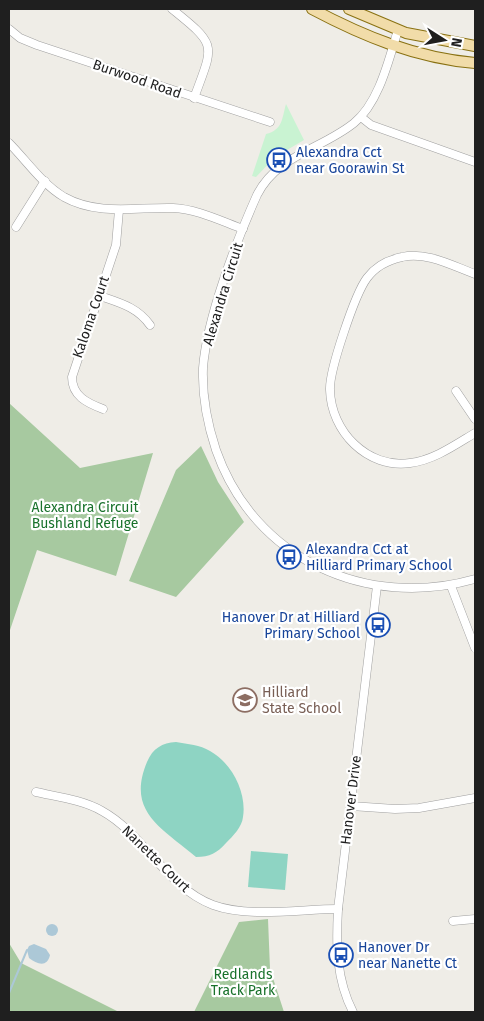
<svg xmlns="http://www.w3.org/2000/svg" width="484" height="1021" font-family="'Fira Sans',sans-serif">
  <rect width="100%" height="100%" fill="#efede7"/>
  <g fill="#a7c9a0">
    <path d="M9,403L80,468L153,453L116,576L37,550L9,633Z"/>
    <path d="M201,446L218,482L244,522L176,597L129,581L176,470Z"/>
    <path d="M268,919L270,969L284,1012H194L239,922Z"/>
    <path d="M9,943L21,963L119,1012H9Z"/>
  </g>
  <path fill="#c9f3d2" d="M286,104L304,140L275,157L256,177L252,176L266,134C283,130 282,118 286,104Z"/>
  <g fill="#8ed4c3">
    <path d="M176,742C188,744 200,745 210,751C232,763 247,793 243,817C242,827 233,836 226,843C217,853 210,857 196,857C162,828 126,812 147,762C153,748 162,743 176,742Z"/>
    <path d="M251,851L288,854L285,890L248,887Z"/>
  </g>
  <g fill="#acc8d7">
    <circle cx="52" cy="930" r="6"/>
    <path d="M34,944L46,949L50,955C47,968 37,964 29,958L27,950L29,946Z"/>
  </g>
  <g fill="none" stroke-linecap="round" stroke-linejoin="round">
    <path stroke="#acc8d7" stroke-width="2" d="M9,993L27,950"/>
    <g stroke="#a0a0a0" stroke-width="9">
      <g id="minor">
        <path d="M172,9C218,46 214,44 194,98"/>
        <path d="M9,29L20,38L37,45L270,122"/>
        <path d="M398,30C389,59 379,103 354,123C322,149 277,155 257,195C236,242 207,317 203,368C202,396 207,423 216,450C254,559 366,610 475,579"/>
        <path d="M361,117L371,125L475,162"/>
        <path d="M9,143C26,160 42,184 64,197C98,216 136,207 173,208C197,209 221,221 243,229"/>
        <path d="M16,227L45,181"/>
        <path d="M475,274C453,266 426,251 402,257C388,260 375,267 367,278C355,294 329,371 330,390C331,431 367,469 410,463C434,460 455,445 475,433"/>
        <path d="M100,296C120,303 137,307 150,325"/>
        <path d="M456,391L475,419"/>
        <path d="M103,409C87,403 72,396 72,377L116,245L119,210"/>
        <path d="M451,586L475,648"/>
        <path d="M36,792C58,797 83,800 102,811C144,834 167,888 213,905C248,918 301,909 338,909"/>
        <path d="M351,806L395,809L419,808L475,798"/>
        <path d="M453,921L475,919"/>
        <path d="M353,1012C336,979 336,945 338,909L377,586"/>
      </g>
    </g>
    <g stroke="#897112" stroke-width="12">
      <g id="major">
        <path d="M312,9C363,36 416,58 475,63"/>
        <path d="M349,9L406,33L475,46"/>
      </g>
    </g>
    <use href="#minor" stroke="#fff" stroke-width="8"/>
    <use href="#major" stroke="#f1dca9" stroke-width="10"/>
  </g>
  <defs>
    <g id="bus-ring" transform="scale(1.25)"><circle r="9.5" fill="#fff" stroke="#1a4fb4" stroke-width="1.5"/><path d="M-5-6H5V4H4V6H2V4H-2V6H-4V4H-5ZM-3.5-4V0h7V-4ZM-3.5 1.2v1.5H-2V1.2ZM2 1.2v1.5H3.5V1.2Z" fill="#1a4fb4"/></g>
    <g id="school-ring" transform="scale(1.25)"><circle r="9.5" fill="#fff" stroke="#8d6e63" stroke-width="1.5"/><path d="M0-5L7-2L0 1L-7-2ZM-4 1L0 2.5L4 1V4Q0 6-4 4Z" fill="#8d6e63"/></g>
  </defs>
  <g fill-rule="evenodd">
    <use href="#bus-ring" x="279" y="160"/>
    <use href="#bus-ring" x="289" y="557"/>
    <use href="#bus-ring" x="378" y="625"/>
    <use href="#school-ring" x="245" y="700"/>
    <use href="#bus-ring" x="341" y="955"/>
  </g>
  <g text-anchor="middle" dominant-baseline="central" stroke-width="4.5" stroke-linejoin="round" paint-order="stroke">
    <g font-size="14" fill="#1f1f1f" stroke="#fff">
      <text transform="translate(137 79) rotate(19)">Burwood Road</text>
      <text transform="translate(223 294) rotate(-73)">Alexandra Circuit</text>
      <text transform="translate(91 317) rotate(-71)">Kaloma Court</text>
      <text transform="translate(351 800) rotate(-83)">Hanover Drive</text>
      <text transform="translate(156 859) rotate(44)">Nanette Court</text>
    </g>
    <g font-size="14" fill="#164399" stroke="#fff" text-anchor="start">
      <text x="296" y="152">Alexandra Cct<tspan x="296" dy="16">near Goorawin St</tspan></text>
      <text x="306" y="549">Alexandra Cct at<tspan x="306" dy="16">Hilliard Primary School</tspan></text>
      <text x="360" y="617" text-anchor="end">Hanover Dr at Hilliard<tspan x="360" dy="16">Primary School</tspan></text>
      <text x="358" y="947">Hanover Dr<tspan x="358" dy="16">near Nanette Ct</tspan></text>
    </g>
    <g font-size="14" fill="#19722c" stroke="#fff">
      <text x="85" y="507">Alexandra Circuit<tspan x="85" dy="16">Bushland Refuge</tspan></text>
      <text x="243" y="974">Redlands<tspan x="243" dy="16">Track Park</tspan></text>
    </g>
    <g font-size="14" fill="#785e54" stroke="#fff" text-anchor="start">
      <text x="262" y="692">Hilliard<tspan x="262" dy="16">State School</tspan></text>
    </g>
  </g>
  <rect width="484" height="1021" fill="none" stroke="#1f1f1f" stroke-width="20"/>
  <g transform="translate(444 40) rotate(101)" stroke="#ffffff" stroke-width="4" paint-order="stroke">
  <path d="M0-4L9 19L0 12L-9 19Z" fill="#1f1f1f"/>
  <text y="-8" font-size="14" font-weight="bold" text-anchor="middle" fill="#1f1f1f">N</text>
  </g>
</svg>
